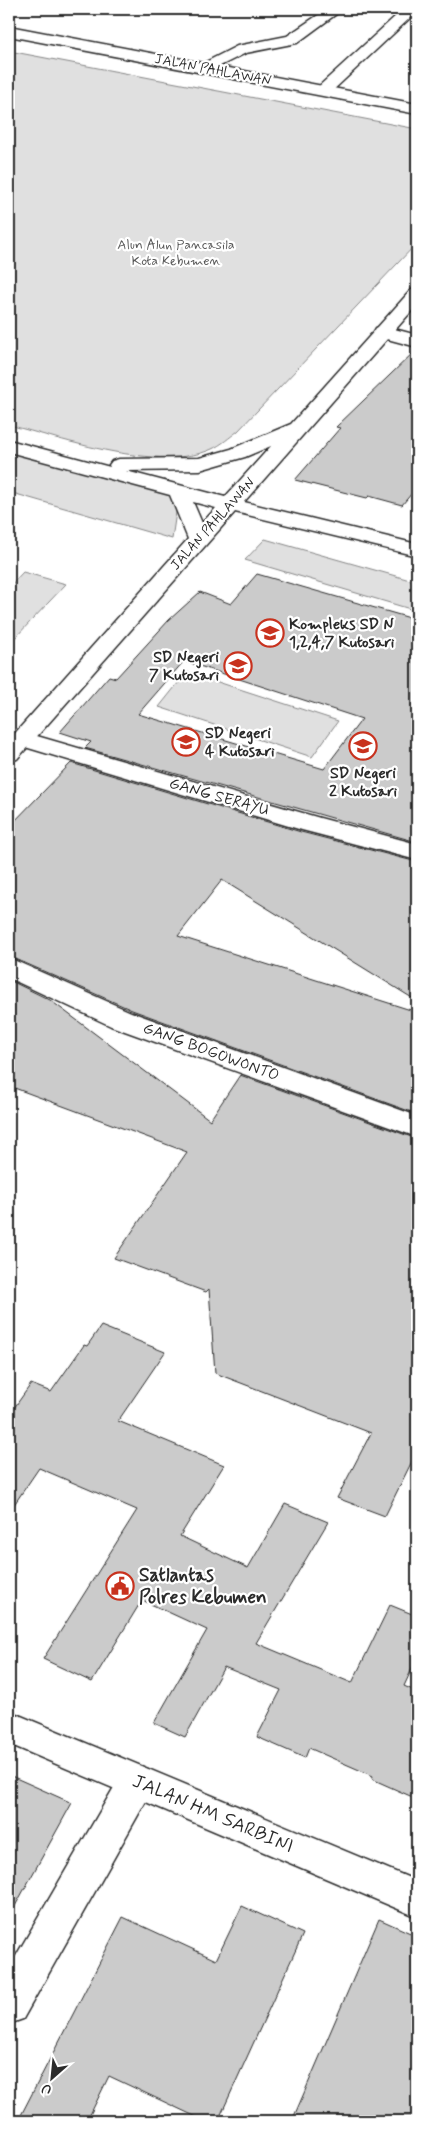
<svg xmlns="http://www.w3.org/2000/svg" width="426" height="2130" font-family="Mynerve,sans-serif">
  <rect width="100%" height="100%" fill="#fff"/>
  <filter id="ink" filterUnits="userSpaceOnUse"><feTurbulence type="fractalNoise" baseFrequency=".02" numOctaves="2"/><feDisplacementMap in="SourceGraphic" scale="10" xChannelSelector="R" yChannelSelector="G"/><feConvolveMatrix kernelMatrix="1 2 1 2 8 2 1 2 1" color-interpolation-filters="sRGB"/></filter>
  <g filter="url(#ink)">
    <g fill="#e0e0e0" stroke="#868686">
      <path d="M9,51L417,129V243L238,431C230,437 221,445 212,449C160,473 62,439 9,425Z"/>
      <path d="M9,446L179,492L172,539L9,492Z"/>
      <path d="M265,539L417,582V611L245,560Z"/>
      <path d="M23,572L66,584L14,639L9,638V587Z"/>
      <path d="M187,672L338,721L312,757L159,707Z"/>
    </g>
    <g fill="#cbcbcb" stroke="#2b2b2b" fill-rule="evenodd">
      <path d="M417,349V487L402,505L369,496L367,498L295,480L340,428L336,427Z"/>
      <path d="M257,574L417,620V842L85,748L91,742L60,732L109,676L116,678L169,620L200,592L231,604ZM184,661L362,719L324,769L138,714Z"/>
      <path d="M71,763L301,832L417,862V1001L222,880L178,936L417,1012V1114L132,1010L9,956V827Z"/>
      <path d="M9,980L50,1000L210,1120L240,1075L417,1139V1451L385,1516L337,1498L371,1433L215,1373L209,1289L206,1292L114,1258L187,1152L9,1086Z"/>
      <path d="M101,1326L165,1352L118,1421L224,1465L180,1536L248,1568L285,1504L328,1522L256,1643L352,1683L390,1605L417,1616V1658L404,1686L417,1692V1799L372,1779L373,1776L309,1748L305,1758L257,1737L281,1690L224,1667L185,1737L154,1723L207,1630L142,1600L92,1682L43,1659L137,1510L39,1468L9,1512V1415L31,1384L51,1392L84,1345L87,1346Z"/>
      <path d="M9,1775L72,1803L9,1917Z"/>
      <path d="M242,1906L303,1934L218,2121H205L109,2076L87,2121H18L123,1917L216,1960Z"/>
      <path d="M379,1919L417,1936V2121H292Z"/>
    </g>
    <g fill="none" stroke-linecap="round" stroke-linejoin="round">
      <g stroke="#2b2b2b" stroke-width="3">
        <g id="minor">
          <path d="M327,9H337L339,12L297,43L246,53L208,72H198L195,69L198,66L237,46L287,36Z"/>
          <path d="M404,12L409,13L411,16L409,19L329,94H317L315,91L317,88L399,13Z"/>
          <path d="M383,326L417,335V347L376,336L374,332L376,328Z"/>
          <path d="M23,732L320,818L417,844V860L302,830L15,744L11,739L15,734Z"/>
          <path d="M9,958L131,1012L417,1116V1137L111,1026L9,978Z"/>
          <path d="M137,1765L150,1770L155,1782L150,1794L23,2019L9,2024V1968L124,1770Z"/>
        </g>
      </g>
      <g stroke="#2b2b2b" stroke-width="3">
        <g id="major">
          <path d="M9,26L417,104V114L9,36Z"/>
          <path d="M417,289V305L244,502L417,544V556L235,512L17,759L9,761V740L188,539L170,495L9,452V440L110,467L109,465L112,461L119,459L199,458L231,449L291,424L411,290ZM271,446L225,497L126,471L200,470L245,457ZM193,502L216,508L202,523Z"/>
          <path d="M9,1711L417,1881V1917L9,1744Z"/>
        </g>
      </g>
      <use href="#minor" fill="#fff" fill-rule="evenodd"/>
      <use href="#major" fill="#fff" fill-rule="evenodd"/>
    </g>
  </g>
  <defs>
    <g id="school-ring" transform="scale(1.4375)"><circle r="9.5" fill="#fff" stroke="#c8321e" stroke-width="1.5"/><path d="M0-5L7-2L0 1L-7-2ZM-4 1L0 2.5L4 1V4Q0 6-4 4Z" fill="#c8321e"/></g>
    <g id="civic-ring" transform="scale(1.4375)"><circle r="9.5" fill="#fff" stroke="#c8321e" stroke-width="1.5"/><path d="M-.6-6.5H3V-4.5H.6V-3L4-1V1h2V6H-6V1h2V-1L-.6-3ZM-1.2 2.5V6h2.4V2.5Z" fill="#c8321e"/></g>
  </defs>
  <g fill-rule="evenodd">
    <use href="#school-ring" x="270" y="633"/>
    <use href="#school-ring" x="238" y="666"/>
    <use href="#school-ring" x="186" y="742"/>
    <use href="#school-ring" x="363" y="746"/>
    <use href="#civic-ring" x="120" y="1586"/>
  </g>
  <g text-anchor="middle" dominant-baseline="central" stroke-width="4.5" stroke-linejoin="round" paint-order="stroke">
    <g font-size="14" fill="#2b2b2b" stroke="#fff">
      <text transform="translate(213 70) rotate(11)">JALAN PAHLAWAN</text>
      <text transform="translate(213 524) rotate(-48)">JALAN PAHLAWAN</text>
    </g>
    <g font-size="14" fill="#585858" stroke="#fff">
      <text x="176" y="245">Alun Alun Pancasila<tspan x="176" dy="16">Kota Kebumen</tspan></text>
    </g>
    <g font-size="16" font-weight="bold" fill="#2b2b2b" stroke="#fff" text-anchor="start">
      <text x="289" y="624">Kompleks SD N<tspan x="289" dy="18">1,2,4,7 Kutosari</tspan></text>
      <text x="219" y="657" text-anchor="end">SD Negeri<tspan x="219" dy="18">7 Kutosari</tspan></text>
      <text x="205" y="733">SD Negeri<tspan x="205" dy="18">4 Kutosari</tspan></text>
      <text x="363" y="773" text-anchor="middle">SD Negeri<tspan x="363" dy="18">2 Kutosari</tspan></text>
    </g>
    <g font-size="16" fill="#2b2b2b" stroke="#fff">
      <text transform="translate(219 797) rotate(16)">GANG SERAYU</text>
      <text transform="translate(211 1052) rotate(20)">GANG BOGOWONTO</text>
    </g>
    <g font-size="19" font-weight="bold" fill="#2b2b2b" stroke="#fff" text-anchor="start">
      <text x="139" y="1575">Satlantas<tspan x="139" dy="22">Polres Kebumen</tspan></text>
    </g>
    <g font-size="19" fill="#2b2b2b" stroke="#fff">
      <text transform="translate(213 1814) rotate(23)">JALAN HM SARBINI</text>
    </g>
  </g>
  <rect width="426" height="2130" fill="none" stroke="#fff" stroke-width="30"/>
  <rect x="15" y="15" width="396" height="2100" fill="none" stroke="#2b2b2b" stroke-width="2" filter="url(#ink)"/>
  <g transform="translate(52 2078) rotate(207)" stroke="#ffffff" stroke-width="4" paint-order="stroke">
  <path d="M0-4L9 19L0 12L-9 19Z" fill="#2b2b2b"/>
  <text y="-8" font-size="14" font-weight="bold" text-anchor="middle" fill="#2b2b2b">U</text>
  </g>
</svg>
